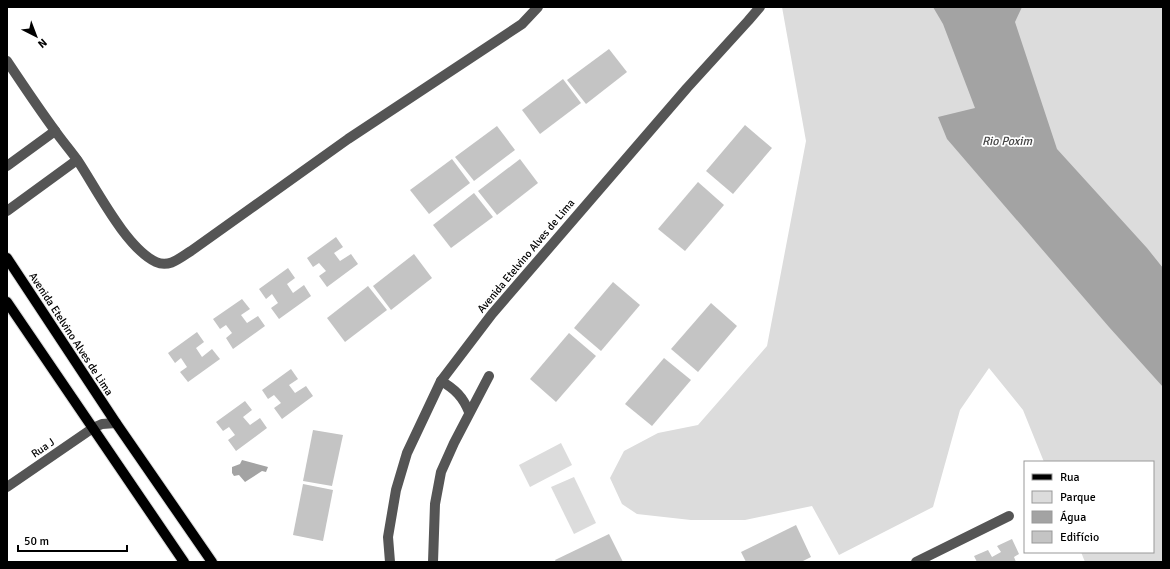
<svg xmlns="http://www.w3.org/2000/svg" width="1170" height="569" font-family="Signika,sans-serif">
  <rect width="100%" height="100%" fill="#fff"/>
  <g fill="#dcdcdc">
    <path d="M782,7H1163V562H1085L1081,552H1153V462H1044L1023,410L989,368L960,410L933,507L839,555L812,506L745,520H691L637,514L622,504L610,478L624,451L658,433L698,425L767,346L806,141Z"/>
    <path d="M561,443L572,465L530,487L519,465Z"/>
    <path d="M574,477L596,523L574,534L551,487Z"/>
  </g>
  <g fill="#a3a3a3">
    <path d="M933,7H1022L1015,22L1057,149L1147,248L1163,268V387L1109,327L947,139L938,117L975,108L943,24Z"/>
    <path d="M242,460L268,467L266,472L262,471L245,482L239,475L234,476L232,473V467L240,464Z"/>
  </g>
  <g fill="#c4c4c4">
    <path d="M609,49L627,72L586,104L567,80Z"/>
    <path d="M563,79L581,103L540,134L522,110Z"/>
    <path d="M745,125L772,148L733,194L706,171Z"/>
    <path d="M497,126L515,150L474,181L455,157Z"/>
    <path d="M452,159L470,183L429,214L410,190Z"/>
    <path d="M520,159L538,183L497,215L478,191Z"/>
    <path d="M698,182L724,205L685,251L658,229Z"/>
    <path d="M474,193L493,217L451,248L433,225Z"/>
    <path d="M336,237L343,247L334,253L340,261L351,254L358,264L327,287L319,276L326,271L319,263L313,267L307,258Z"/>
    <path d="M414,254L432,278L391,310L373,286Z"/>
    <path d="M288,268L295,278L287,284L293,293L304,285L311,296L279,319L271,308L278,303L272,294L266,299L259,289Z"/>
    <path d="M613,282L640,305L601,351L574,328Z"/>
    <path d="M368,286L387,310L345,342L327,318Z"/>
    <path d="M242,299L250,309L241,315L247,323L258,316L265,326L233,349L226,338L232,333L226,325L220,329L213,319Z"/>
    <path d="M711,303L737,326L698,372L671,349Z"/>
    <path d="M197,332L204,342L196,348L202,357L212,349L220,359L188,382L180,372L187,367L181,358L175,363L168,353Z"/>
    <path d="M569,333L596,356L556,402L530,379Z"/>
    <path d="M664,358L691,380L652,426L625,404Z"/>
    <path d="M291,369L298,379L289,385L295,393L306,386L313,396L282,419L274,408L281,403L274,395L268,399L262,390Z"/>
    <path d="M245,401L252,410L243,417L250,425L260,418L267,428L236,451L228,440L235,435L229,427L223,431L216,422Z"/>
    <path d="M313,430L343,435L332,486L303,481Z"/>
    <path d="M303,484L333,490L323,541L293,535Z"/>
    <path d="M796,525L811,557L801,562H746L741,552Z"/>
    <path d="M609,534L623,562H556L555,560Z"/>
    <path d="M1012,539L1019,554L1014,557L1016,562H977L974,556L988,550L992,557L1001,552L997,546Z"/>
  </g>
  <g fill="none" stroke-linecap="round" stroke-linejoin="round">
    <g stroke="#dbdbdb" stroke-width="12">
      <g id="major">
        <path d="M7,258L116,423L212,562"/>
        <path d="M7,302L184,562"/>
      </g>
    </g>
    <g stroke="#555" stroke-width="10">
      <path d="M7,61C23,85 39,109 56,132C63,142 71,151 78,161C96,188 126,248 156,262C169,268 180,258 191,251L348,139L522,24L538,7"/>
      <path d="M7,166L55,131"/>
      <path d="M7,211L77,160"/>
      <path d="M441,381C455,389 463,397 469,412"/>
      <path d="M7,487L93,428L102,424L116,423"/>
      <path d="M390,562L388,537L396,490L407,453L441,381L492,314L687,88L748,21L760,7"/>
      <path d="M433,562L435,504L441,472L454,443L489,376"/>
      <path d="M916,562L1009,516"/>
    </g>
    <use href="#major" stroke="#000" stroke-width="10"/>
  </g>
  <g text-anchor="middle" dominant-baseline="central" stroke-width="3.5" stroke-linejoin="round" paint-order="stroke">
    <g font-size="11" fill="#000" stroke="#fff">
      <text transform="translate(526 256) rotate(-50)">Avenida Etelvino Alves de Lima</text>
      <text transform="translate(71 334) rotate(57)">Avenida Etelvino Alves de Lima</text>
      <text transform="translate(43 448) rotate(-34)">Rua J</text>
    </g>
    <g font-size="12" font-style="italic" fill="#444" stroke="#fff">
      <text x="1007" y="141">Rio Poxim</text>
    </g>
  </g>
  <rect width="1170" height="569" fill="none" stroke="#000000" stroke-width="16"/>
  <rect x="1024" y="461" width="130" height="92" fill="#ffffff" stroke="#999999"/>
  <rect x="1032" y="474" width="20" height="6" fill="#000000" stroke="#999999"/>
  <text x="1060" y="481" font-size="12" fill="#000000">Rua</text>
  <rect x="1032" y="491" width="20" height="12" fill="#dcdcdc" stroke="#999999"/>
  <text x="1060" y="501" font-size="12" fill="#000000">Parque</text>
  <rect x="1032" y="511" width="20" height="12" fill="#a3a3a3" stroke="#999999"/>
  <text x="1060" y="521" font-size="12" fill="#000000">Água</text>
  <rect x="1032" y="531" width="20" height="12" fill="#c4c4c4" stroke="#999999"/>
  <text x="1060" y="541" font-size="12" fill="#000000">Edifício</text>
  <g transform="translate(36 36) rotate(138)" stroke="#ffffff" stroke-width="3" paint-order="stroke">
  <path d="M0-3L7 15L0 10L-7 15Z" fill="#000000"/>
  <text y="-6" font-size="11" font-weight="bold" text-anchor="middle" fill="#000000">N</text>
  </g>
  <path d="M18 545v6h109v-6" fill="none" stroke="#000000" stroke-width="2"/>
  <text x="24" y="545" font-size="12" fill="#000000" stroke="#ffffff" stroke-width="3" paint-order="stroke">50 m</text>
</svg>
